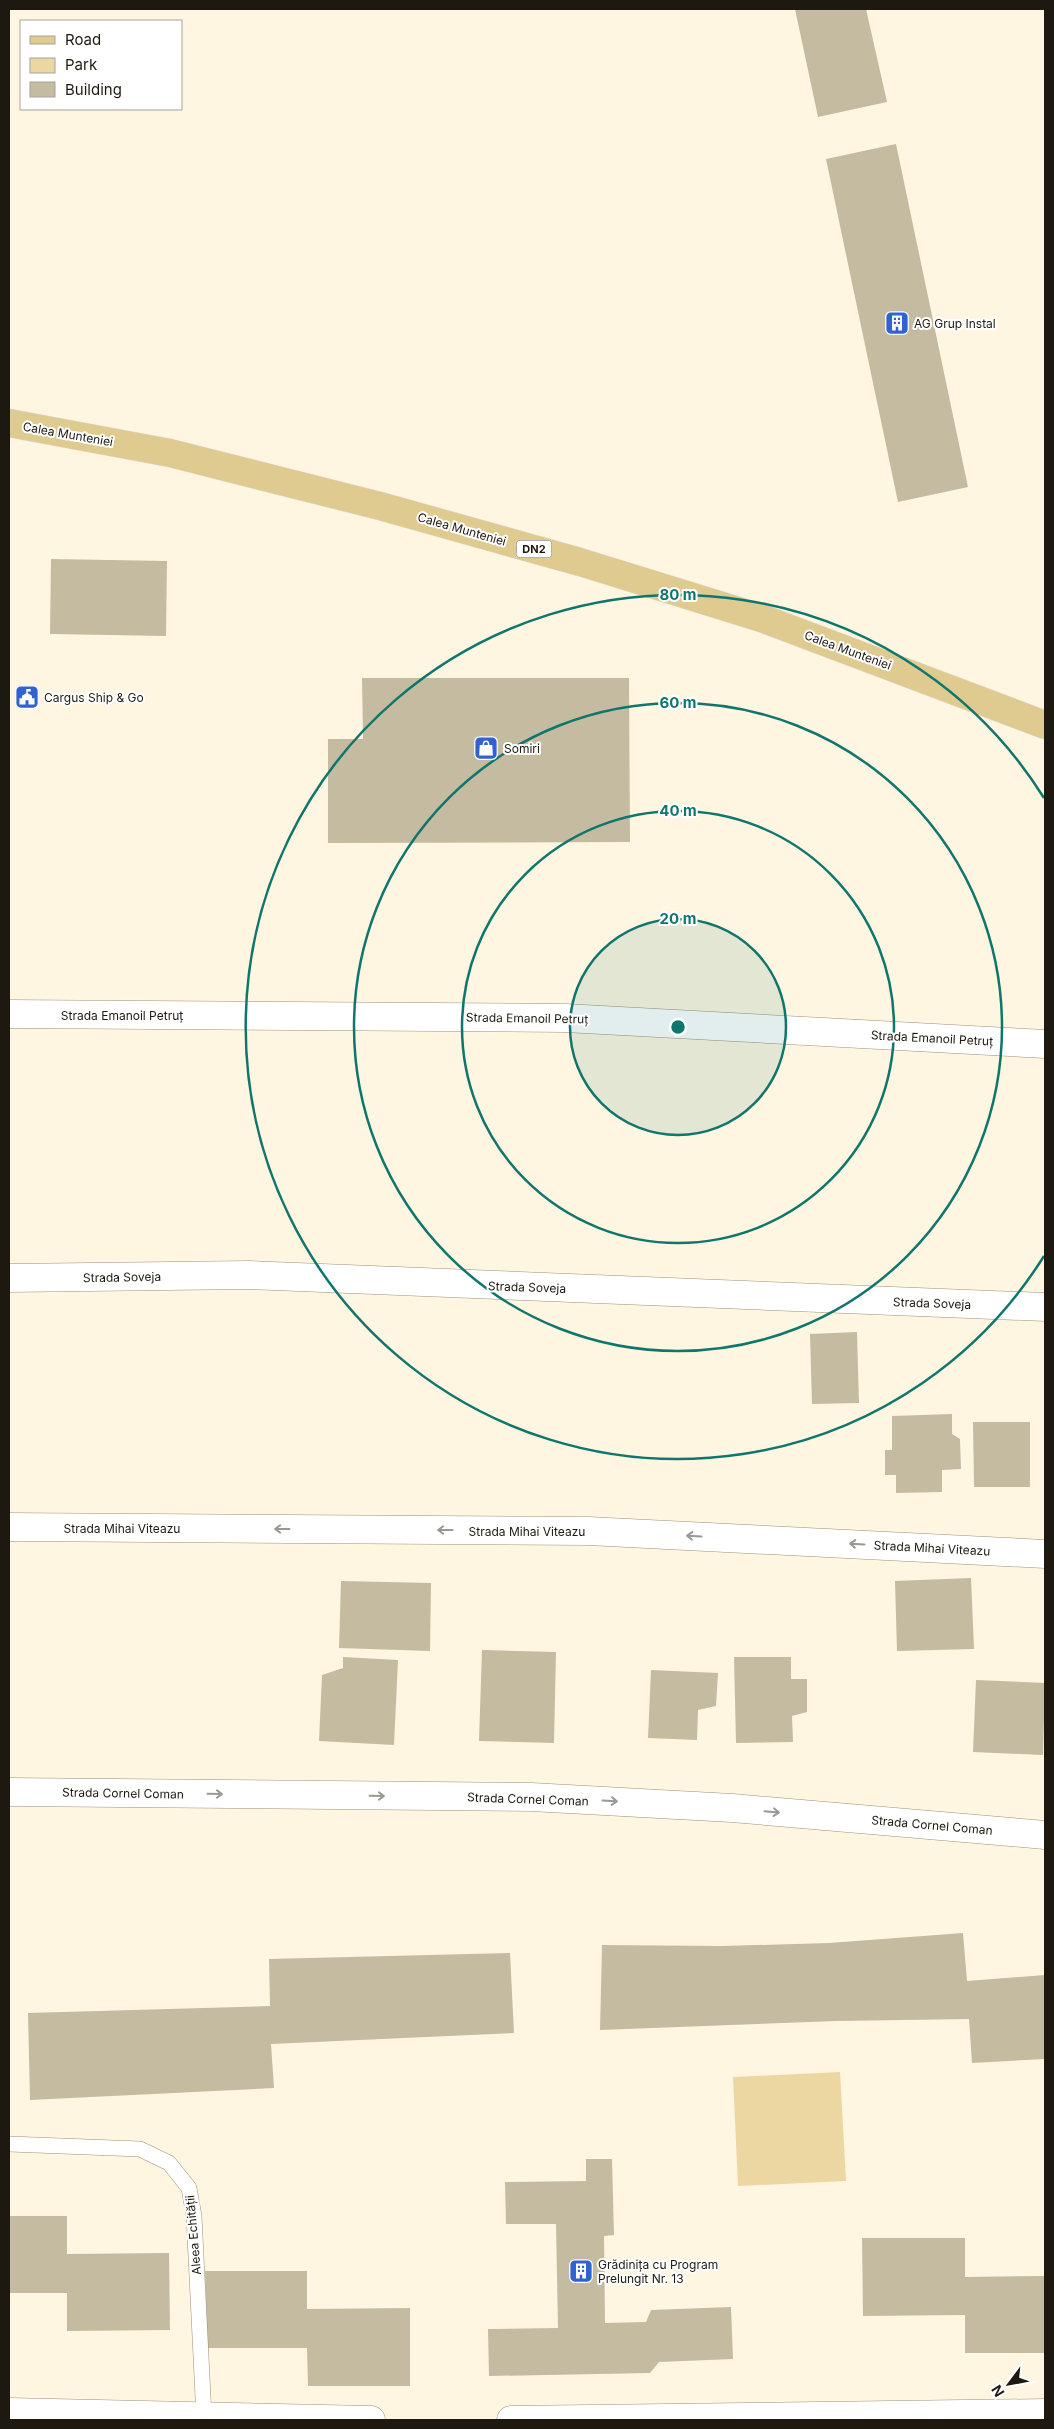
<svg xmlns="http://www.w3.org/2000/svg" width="1054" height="2429" font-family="Inter,sans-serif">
  <rect width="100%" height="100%" fill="#fff6e1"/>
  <path fill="#ecd7a3" d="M840,2072L846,2181L738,2186L733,2077Z"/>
  <g fill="#c5bba1">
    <path d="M795,9H866L887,102L818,117Z"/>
    <path d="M896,144L968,487L898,502L826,159Z"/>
    <path d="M51,559L167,561L166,636L50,634Z"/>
    <path d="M362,678H629L630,842L328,843V739H363Z"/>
    <path d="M857,1332L859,1403L812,1404L810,1334Z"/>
    <path d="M952,1414V1434L960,1439L961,1469L942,1470V1492L896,1493V1475H885V1450H892V1416Z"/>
    <path d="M973,1422H1030V1487H974Z"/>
    <path d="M971,1578L974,1649L897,1651L895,1581Z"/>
    <path d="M341,1581L431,1583L430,1651L339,1648Z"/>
    <path d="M482,1650L556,1652L554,1743L479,1741Z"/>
    <path d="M343,1657L398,1660L394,1745L319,1741L322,1675L343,1668Z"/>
    <path d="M734,1657H791V1679H807V1712L792,1716L793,1742L736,1743Z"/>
    <path d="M651,1670L718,1673L716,1706L698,1710L697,1740L648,1738Z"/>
    <path d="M976,1680L1045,1683L1043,1755L973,1752Z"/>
    <path d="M963,1933L967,1981L1045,1975V2059L972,2063L969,2019L837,2021L600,2030L602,1945L722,1946L829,1943Z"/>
    <path d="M510,1953L514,2033L271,2044L274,2088L30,2100L28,2013L270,2006L269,1959Z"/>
    <path d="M586,2159H612L614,2235L604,2236L605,2323L646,2322L651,2310L731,2307L733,2359L659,2362L650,2373L489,2376L488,2329L558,2328L556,2224H506L505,2182L586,2181Z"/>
    <path d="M9,2216H67V2254L169,2253L170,2330L67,2331V2293H9Z"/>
    <path d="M862,2238H965V2277L1045,2276V2353H965V2315L863,2316Z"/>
    <path d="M205,2271H307V2309L410,2308V2386H308L307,2348H207Z"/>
  </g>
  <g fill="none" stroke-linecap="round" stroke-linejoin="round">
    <g stroke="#9c9279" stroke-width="16">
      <path id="lane" d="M9,2144L140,2149L169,2163L189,2188L194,2216L204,2417"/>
    </g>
    <g stroke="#9c9279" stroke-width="29">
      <g id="street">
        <path d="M9,1014L565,1018L1045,1044"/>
        <path d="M9,1278L248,1275L1045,1307"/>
        <path d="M9,1527L588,1531L1045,1554"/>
        <path d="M9,1792L531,1797L732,1808L1045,1835"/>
        <path d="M9,2412L371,2420"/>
        <path d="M511,2420L1045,2413"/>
      </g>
    </g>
    <g stroke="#e4e3e2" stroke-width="29">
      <path id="primary" d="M9,423L170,453L380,506L580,562L764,619L1045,725"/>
    </g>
    <use href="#lane" stroke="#fff" stroke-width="15"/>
    <use href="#street" stroke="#fff" stroke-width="28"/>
    <use href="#primary" stroke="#dfca8f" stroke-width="28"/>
  </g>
  <defs><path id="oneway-shaft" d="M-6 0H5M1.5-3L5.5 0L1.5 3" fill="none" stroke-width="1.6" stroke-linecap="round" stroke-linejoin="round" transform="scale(1.25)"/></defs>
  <g stroke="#999893">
    <use href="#oneway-shaft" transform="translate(282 1529) rotate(-180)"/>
    <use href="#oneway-shaft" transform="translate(445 1530) rotate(-180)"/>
    <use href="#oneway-shaft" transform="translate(694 1536) rotate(-177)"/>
    <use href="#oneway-shaft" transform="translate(857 1544) rotate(-177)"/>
    <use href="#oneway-shaft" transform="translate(215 1794) rotate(1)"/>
    <use href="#oneway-shaft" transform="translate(377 1796) rotate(1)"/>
    <use href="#oneway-shaft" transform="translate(610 1801) rotate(3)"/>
    <use href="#oneway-shaft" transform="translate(772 1812) rotate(5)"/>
  </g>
  <circle cx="678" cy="1027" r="108" fill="#0f766e" fill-opacity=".12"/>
  <g fill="none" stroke="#0f766e" stroke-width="2.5">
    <circle cx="678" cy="1027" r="108"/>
    <circle cx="678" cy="1027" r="216"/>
    <circle cx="678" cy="1027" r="324"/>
    <path d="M1044 1256A432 432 0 1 1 1044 798"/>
  </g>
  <defs>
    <g id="building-square" transform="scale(1.25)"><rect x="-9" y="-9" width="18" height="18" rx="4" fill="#3162d1" stroke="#fff"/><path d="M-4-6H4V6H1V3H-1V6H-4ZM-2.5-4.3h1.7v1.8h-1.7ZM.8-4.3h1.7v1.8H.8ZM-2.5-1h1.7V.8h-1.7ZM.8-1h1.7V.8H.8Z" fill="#fff"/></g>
    <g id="civic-square" transform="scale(1.25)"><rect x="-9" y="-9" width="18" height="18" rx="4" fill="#3162d1" stroke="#fff"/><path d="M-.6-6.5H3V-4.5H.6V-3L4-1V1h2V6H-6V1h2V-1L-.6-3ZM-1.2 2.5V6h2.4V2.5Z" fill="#fff"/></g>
    <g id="shop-square" transform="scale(1.25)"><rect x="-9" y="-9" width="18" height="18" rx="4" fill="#3162d1" stroke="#fff"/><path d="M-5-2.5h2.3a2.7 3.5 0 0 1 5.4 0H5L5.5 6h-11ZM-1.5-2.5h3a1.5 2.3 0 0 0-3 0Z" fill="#fff"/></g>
  </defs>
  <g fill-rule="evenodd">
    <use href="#building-square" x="897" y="323"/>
    <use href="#civic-square" x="27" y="697"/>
    <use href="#shop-square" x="486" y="748"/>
    <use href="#building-square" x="581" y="2271"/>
  </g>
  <g text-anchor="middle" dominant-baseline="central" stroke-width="4" stroke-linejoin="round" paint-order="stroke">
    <rect fill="#fff" stroke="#615e58" stroke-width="1" x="516.5" y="540.5" width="35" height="17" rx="4"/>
    <g font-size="11" font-weight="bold" fill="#1d1910">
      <text x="534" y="549">DN2</text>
    </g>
    <g font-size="12" fill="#1d1910" stroke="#fff" text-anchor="start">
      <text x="914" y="323">AG Grup Instal</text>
      <text x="44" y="697">Cargus Ship &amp; Go</text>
      <text x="504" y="748">Somiri</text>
      <text x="598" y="2264">Grădinița cu Program<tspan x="598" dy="14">Prelungit Nr. 13</tspan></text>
    </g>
    <g font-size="12" fill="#1d1910" stroke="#fff">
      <text transform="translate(68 434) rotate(10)">Calea Munteniei</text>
      <text transform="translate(462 529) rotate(16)">Calea Munteniei</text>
      <text transform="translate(848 650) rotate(20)">Calea Munteniei</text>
      <text x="122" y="1015">Strada Emanoil Petruț</text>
      <text transform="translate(527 1018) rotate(1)">Strada Emanoil Petruț</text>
      <text transform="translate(932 1038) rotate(3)">Strada Emanoil Petruț</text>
      <text transform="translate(122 1277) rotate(-1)">Strada Soveja</text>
      <text transform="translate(527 1287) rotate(2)">Strada Soveja</text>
      <text transform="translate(932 1303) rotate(2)">Strada Soveja</text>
      <text x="122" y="1528">Strada Mihai Viteazu</text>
      <text x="527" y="1531">Strada Mihai Viteazu</text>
      <text transform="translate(932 1548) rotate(3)">Strada Mihai Viteazu</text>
      <text transform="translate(123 1793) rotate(1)">Strada Cornel Coman</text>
      <text transform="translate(528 1799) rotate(2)">Strada Cornel Coman</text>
      <text transform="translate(932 1825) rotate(5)">Strada Cornel Coman</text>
      <text transform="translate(193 2235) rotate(-95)">Aleea Echității</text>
    </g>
  </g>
  <circle cx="678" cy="1027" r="8" fill="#0f766e" stroke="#fff" stroke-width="2.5"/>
  <g font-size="15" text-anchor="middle" font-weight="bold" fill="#0f766e" stroke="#fff" stroke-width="4" stroke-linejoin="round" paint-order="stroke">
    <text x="678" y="600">80 m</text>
    <text x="678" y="708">60 m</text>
    <text x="678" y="816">40 m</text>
    <text x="678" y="924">20 m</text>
  </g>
  <rect width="1054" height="2429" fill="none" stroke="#1d1910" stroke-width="20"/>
  <rect x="20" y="20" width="162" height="90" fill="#ffffff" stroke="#a5a39f"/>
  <rect x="30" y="36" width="25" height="8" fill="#dfca8f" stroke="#a5a39f"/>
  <text x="65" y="45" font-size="15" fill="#1d1910">Road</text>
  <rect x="30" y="58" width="25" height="15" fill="#ecd7a3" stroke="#a5a39f"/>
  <text x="65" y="70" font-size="15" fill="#1d1910">Park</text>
  <rect x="30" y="82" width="25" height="15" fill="#c5bba1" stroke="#a5a39f"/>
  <text x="65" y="95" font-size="15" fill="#1d1910">Building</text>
  <g transform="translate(1009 2384) rotate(238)" stroke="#ffffff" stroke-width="4" paint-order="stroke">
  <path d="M0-4L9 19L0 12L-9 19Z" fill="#1d1910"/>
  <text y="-8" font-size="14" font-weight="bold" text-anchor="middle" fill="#1d1910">N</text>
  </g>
</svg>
